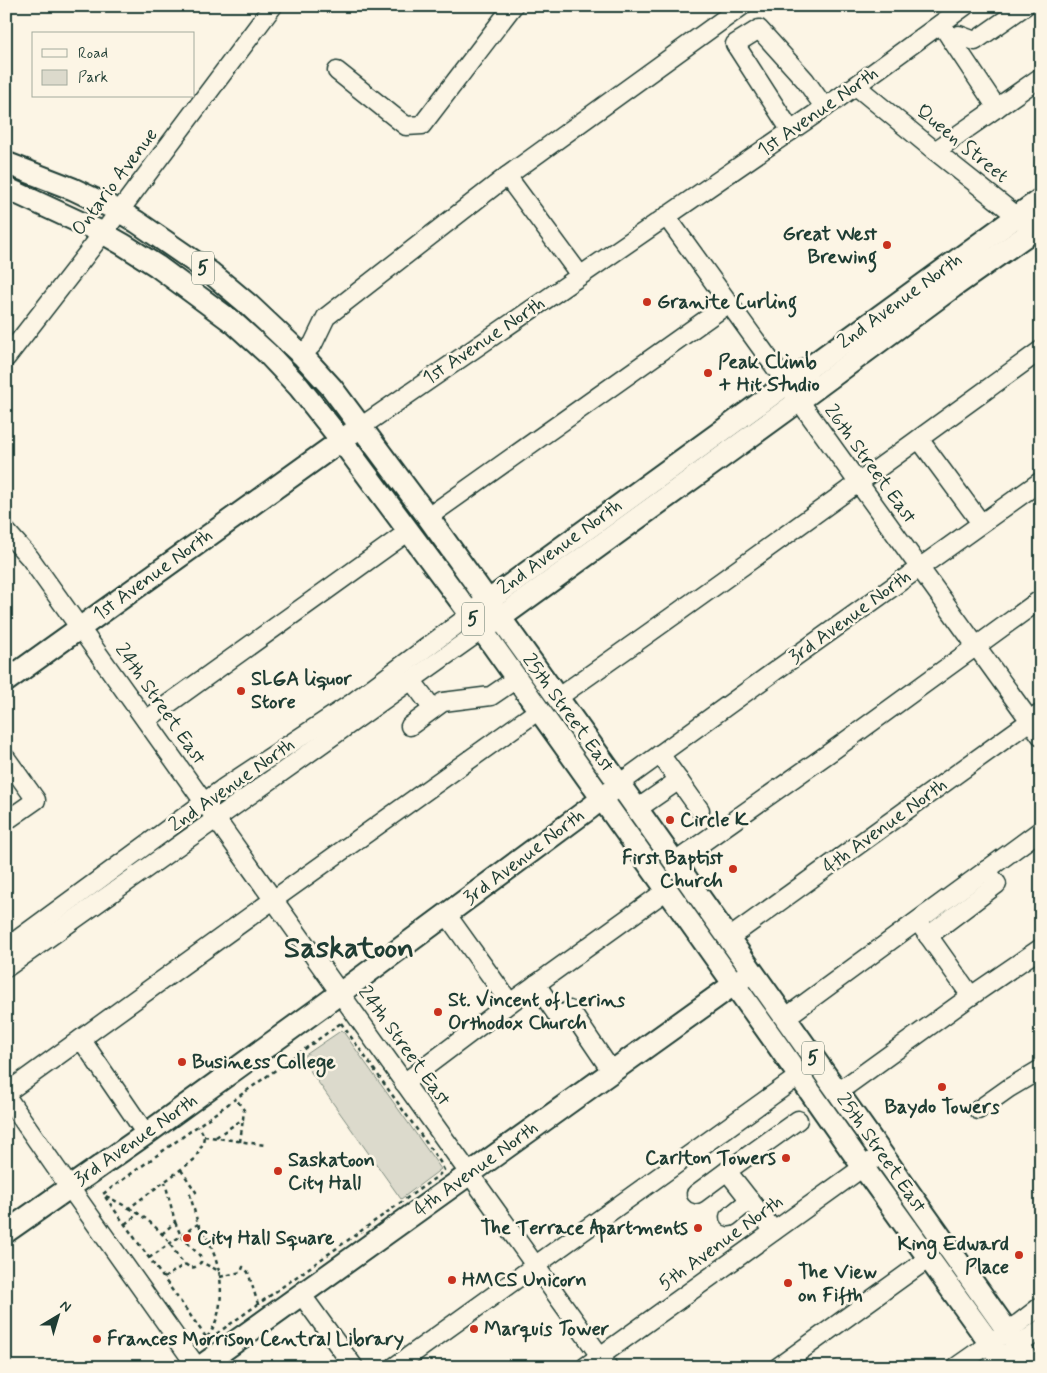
<svg xmlns="http://www.w3.org/2000/svg" width="1047" height="1373" font-family="Mynerve,sans-serif">
  <rect width="100%" height="100%" fill="#fcf5e5"/>
  <filter id="ink" filterUnits="userSpaceOnUse"><feTurbulence type="fractalNoise" baseFrequency=".02" numOctaves="2"/><feDisplacementMap in="SourceGraphic" scale="10" xChannelSelector="R" yChannelSelector="G"/><feConvolveMatrix kernelMatrix="1 2 1 2 8 2 1 2 1" color-interpolation-filters="sRGB"/></filter>
  <g filter="url(#ink)">
    <path fill="#dcdacc" stroke="#7e8c80" d="M342,1030L441,1169L401,1199L301,1058Z"/>
    <g fill="none" stroke-linecap="round" stroke-linejoin="round">
      <g stroke="#1f3d34" stroke-width="21">
        <g id="minor">
          <path d="M941,24L997,108"/>
          <path d="M951,39L959,35L975,41L1025,6"/>
          <path d="M337,71L406,126L422,125L513,6"/>
          <path d="M856,86L935,151L1027,224"/>
          <path d="M791,131L735,44L759,29L805,80L825,108"/>
          <path d="M935,151L1041,77"/>
          <path d="M507,176L580,275"/>
          <path d="M666,216L1041,736"/>
          <path d="M302,355L313,344L326,317L507,176L742,6"/>
          <path d="M6,358L103,233L273,6"/>
          <path d="M362,426L840,97L965,6"/>
          <path d="M919,439L981,523"/>
          <path d="M428,517L728,304"/>
          <path d="M6,531L30,558L340,993L608,1367"/>
          <path d="M412,681L433,709"/>
          <path d="M557,698C720,584 880,467 1041,350"/>
          <path d="M146,720L409,531"/>
          <path d="M410,726L443,702L491,696L516,679"/>
          <path d="M660,754L700,810"/>
          <path d="M6,758L36,800L6,821"/>
          <path d="M619,784L775,671L1041,481"/>
          <path d="M637,809L679,780"/>
          <path d="M675,862L832,751L1041,599"/>
          <path d="M447,915L510,1003"/>
          <path d="M922,927L971,996"/>
          <path d="M928,936L997,884L986,870"/>
          <path d="M729,938L1041,713"/>
          <path d="M6,948L225,787L352,703L470,615"/>
          <path d="M6,968L482,630"/>
          <path d="M536,984L559,1018L570,1010L612,1072"/>
          <path d="M785,1018L1041,830"/>
          <path d="M81,1039L146,1134"/>
          <path d="M404,1083L510,1003L667,890"/>
          <path d="M838,1092L971,996L1041,948"/>
          <path d="M6,1093L273,900L539,710"/>
          <path d="M6,1096L56,1168L197,1367"/>
          <path d="M978,1110L1009,1088L1041,1069"/>
          <path d="M696,1194L727,1171"/>
          <path d="M729,1217L750,1200"/>
          <path d="M774,1231L727,1171L798,1120"/>
          <path d="M301,1294L354,1367"/>
          <path d="M394,1367L799,1076"/>
          <path d="M585,1367L873,1160"/>
          <path d="M778,1367L929,1258"/>
          <path d="M956,1367L1019,1323L1041,1306"/>
          <path d="M989,1367L1041,1329"/>
        </g>
      </g>
      <g stroke="#1f3d34" stroke-width="25">
        <g id="major">
          <path d="M6,163L73,189L119,211L137,222L211,273L249,305L302,355L332,388L428,517L608,768L1033,1367"/>
          <path d="M6,188L103,233L124,245L157,266L234,323L267,353L299,387L341,440L482,630L778,1046L863,1167L1007,1367"/>
          <path d="M477,609L1041,199"/>
          <path d="M489,626L784,412L953,287L1041,225"/>
          <path d="M6,681L353,432"/>
          <path d="M6,1232L146,1134L324,1005L590,808L613,790"/>
          <path d="M200,1367L744,977"/>
        </g>
      </g>
      <g stroke="#1f3d34" stroke-width="2.5" stroke-dasharray="4 4" stroke-linecap="butt">
        <path d="M341,1023L440,1162L444,1170L438,1176L212,1337H206L103,1194Z"/>
        <path d="M204,1136L265,1145"/>
        <path d="M216,1137L243,1119L244,1110L236,1099"/>
        <path d="M240,1142L243,1119"/>
        <path d="M181,1170L196,1192L190,1195L198,1224L209,1241L215,1257L219,1271"/>
        <path d="M106,1196L129,1208L195,1159L203,1143L204,1136L199,1126"/>
        <path d="M129,1208C144,1216 157,1227 168,1241C174,1249 179,1261 188,1266C193,1269 197,1267 201,1262L219,1271C223,1292 221,1320 207,1337"/>
        <path d="M175,1222L181,1236L200,1256L201,1262"/>
        <path d="M125,1224L139,1213"/>
        <path d="M162,1234L175,1222L165,1182"/>
        <path d="M149,1258L198,1224"/>
        <path d="M220,1277L241,1272L243,1267L248,1272L258,1304"/>
        <path d="M164,1278L185,1264"/>
      </g>
      <use href="#minor" stroke="#fcf5e5" stroke-width="18"/>
      <use href="#major" stroke="#fcf5e5" stroke-width="21"/>
    </g>
  </g>
  <g fill="#c8321e" stroke="#fcf5e5" stroke-width="2">
    <circle cx="887" cy="245" r="5"/>
    <circle cx="647" cy="302" r="5"/>
    <circle cx="708" cy="373" r="5"/>
    <circle cx="241" cy="691" r="5"/>
    <circle cx="670" cy="820" r="5"/>
    <circle cx="733" cy="869" r="5"/>
    <circle cx="438" cy="1012" r="5"/>
    <circle cx="182" cy="1062" r="5"/>
    <circle cx="942" cy="1087" r="5"/>
    <circle cx="786" cy="1158" r="5"/>
    <circle cx="278" cy="1171" r="5"/>
    <circle cx="698" cy="1228" r="5"/>
    <circle cx="187" cy="1238" r="5"/>
    <circle cx="1019" cy="1255" r="5"/>
    <circle cx="452" cy="1280" r="5"/>
    <circle cx="788" cy="1283" r="5"/>
    <circle cx="474" cy="1329" r="5"/>
    <circle cx="97" cy="1339" r="5"/>
  </g>
  <g text-anchor="middle" dominant-baseline="central" stroke-width="5" stroke-linejoin="round" paint-order="stroke">
    <g fill="#fcf5e5" stroke="#617469" stroke-width="1">
      <rect x="192" y="251.5" width="22" height="33" rx="4"/>
      <rect x="462" y="602.5" width="22" height="33" rx="4"/>
      <rect x="802" y="1041.5" width="22" height="33" rx="4"/>
    </g>
    <g font-size="19" font-weight="bold" fill="#1f3d34">
      <text x="203" y="268">5</text>
      <text x="473" y="619">5</text>
      <text x="813" y="1058">5</text>
    </g>
    <g font-size="20" fill="#1f3d34" stroke="#fcf5e5">
      <text transform="translate(818 112) rotate(-35)">1st Avenue North</text>
      <text transform="translate(962 144) rotate(39)">Queen Street</text>
      <text transform="translate(115 182) rotate(-53)">Ontario Avenue</text>
      <text transform="translate(900 301) rotate(-36)">2nd Avenue North</text>
      <text transform="translate(484 341) rotate(-34)">1st Avenue North</text>
      <text transform="translate(870 464) rotate(54)">26th Street East</text>
      <text transform="translate(560 547) rotate(-36)">2nd Avenue North</text>
      <text transform="translate(153 575) rotate(-36)">1st Avenue North</text>
      <text transform="translate(850 617) rotate(-36)">3rd Avenue North</text>
      <text transform="translate(160 704) rotate(55)">24th Street East</text>
      <text transform="translate(568 713) rotate(54)">25th Street East</text>
      <text transform="translate(232 785) rotate(-35)">2nd Avenue North</text>
      <text transform="translate(885 826) rotate(-36)">4th Avenue North</text>
      <text transform="translate(524 857) rotate(-37)">3rd Avenue North</text>
      <text transform="translate(404 1046) rotate(54)">24th Street East</text>
      <text transform="translate(136 1140) rotate(-35)">3rd Avenue North</text>
      <text transform="translate(881 1153) rotate(55)">25th Street East</text>
      <text transform="translate(476 1169) rotate(-36)">4th Avenue North</text>
      <text transform="translate(721 1243) rotate(-36)">5th Avenue North</text>
    </g>
    <g font-size="20" font-weight="bold" fill="#1f3d34" stroke="#fcf5e5" text-anchor="start">
      <text x="877" y="234" text-anchor="end">Great West<tspan x="877" dy="23">Brewing</tspan></text>
      <text x="657" y="302">Granite Curling</text>
      <text x="718" y="362">Peak Climb<tspan x="718" dy="23">+ Hit Studio</tspan></text>
      <text x="251" y="679">SLGA liquor<tspan x="251" dy="23">Store</tspan></text>
      <text x="680" y="820">Circle K</text>
      <text x="723" y="858" text-anchor="end">First Baptist<tspan x="723" dy="23">Church</tspan></text>
      <text x="448" y="1000">St. Vincent of Lerins<tspan x="448" dy="23">Orthodox Church</tspan></text>
      <text x="192" y="1062">Business College</text>
      <text x="942" y="1107" text-anchor="middle">Baydo Towers</text>
      <text x="776" y="1158" text-anchor="end">Carlton Towers</text>
      <text x="288" y="1160">Saskatoon<tspan x="288" dy="23">City Hall</tspan></text>
      <text x="688" y="1228" text-anchor="end">The Terrace Apartments</text>
      <text x="197" y="1238">City Hall Square</text>
      <text x="1009" y="1244" text-anchor="end">King Edward<tspan x="1009" dy="23">Place</tspan></text>
      <text x="798" y="1272">The View<tspan x="798" dy="23">on Fifth</tspan></text>
      <text x="462" y="1280">HMCS Unicorn</text>
      <text x="484" y="1329">Marquis Tower</text>
      <text x="107" y="1339">Frances Morrison Central Library</text>
    </g>
    <g font-size="30" font-weight="bold" fill="#1f3d34" stroke="#fcf5e5">
      <text x="349" y="948">Saskatoon</text>
    </g>
  </g>
  <rect width="1047" height="1373" fill="none" stroke="#fcf5e5" stroke-width="25"/>
  <rect x="12" y="12" width="1022" height="1348" fill="none" stroke="#1f3d34" stroke-width="2" filter="url(#ink)"/>
  <rect x="32" y="32" width="162" height="65" fill="#fcf5e5" stroke="#a4ab9e"/>
  <rect x="42" y="49" width="25" height="8" fill="#fcf5e5" stroke="#a4ab9e"/>
  <text x="78" y="58" font-size="15" fill="#1f3d34">Road</text>
  <rect x="42" y="70" width="25" height="15" fill="#dcdacc" stroke="#a4ab9e"/>
  <text x="78" y="82" font-size="15" fill="#1f3d34">Park</text>
  <g transform="translate(58 1316) rotate(38)" stroke="#fcf5e5" stroke-width="4" paint-order="stroke">
  <path d="M0-4L9 19L0 12L-9 19Z" fill="#1f3d34"/>
  <text y="-8" font-size="14" font-weight="bold" text-anchor="middle" fill="#1f3d34">N</text>
  </g>
</svg>
